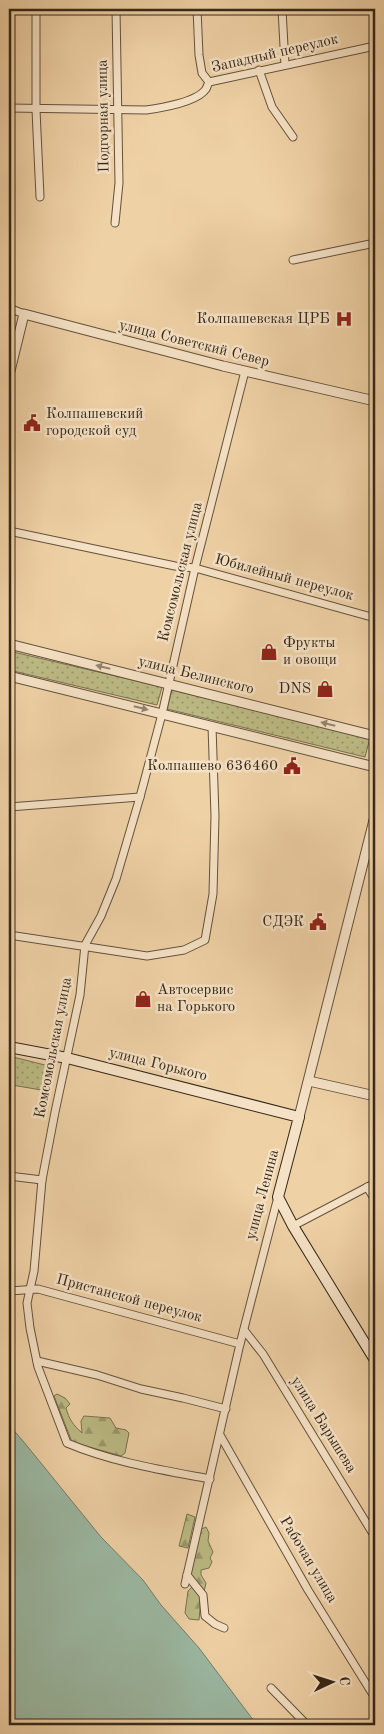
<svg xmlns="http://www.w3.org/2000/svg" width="384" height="1734" font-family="'Old Standard TT',serif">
  <defs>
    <pattern id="forest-firs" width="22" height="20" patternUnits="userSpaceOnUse" patternTransform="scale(1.25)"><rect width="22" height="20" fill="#bcba84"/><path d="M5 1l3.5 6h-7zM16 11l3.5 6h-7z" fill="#9a976b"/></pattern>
    <pattern id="park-dots" width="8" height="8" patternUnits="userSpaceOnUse" patternTransform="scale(1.25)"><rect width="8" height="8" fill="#bcba84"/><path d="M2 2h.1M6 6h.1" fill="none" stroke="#9a976b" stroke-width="1.8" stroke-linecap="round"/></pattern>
  </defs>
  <rect width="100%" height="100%" fill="#efd1a6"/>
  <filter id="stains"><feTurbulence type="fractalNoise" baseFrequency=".004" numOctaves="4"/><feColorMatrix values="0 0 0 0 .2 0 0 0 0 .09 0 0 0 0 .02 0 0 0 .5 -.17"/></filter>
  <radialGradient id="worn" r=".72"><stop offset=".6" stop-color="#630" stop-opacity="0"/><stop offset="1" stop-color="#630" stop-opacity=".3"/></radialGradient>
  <g fill="url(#forest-firs)" stroke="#78714e">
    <path d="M57,1394L65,1398L70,1404L66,1408C69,1419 73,1425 82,1433L81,1421L84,1416L110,1418L116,1428L126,1430L129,1433L125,1453L121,1456L72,1442L54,1396Z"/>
    <path d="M187,1514L195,1517L188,1548L179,1546Z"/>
    <path d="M206,1527L209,1533L208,1541L213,1552L210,1558L212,1562L209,1568L201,1570V1575L206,1583L204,1592L189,1576L197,1545L199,1530Z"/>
    <path d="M192,1587L201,1597L199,1620L189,1619L185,1613L188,1591Z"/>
  </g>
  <g fill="url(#park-dots)" stroke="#78714e">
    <path d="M9,651L162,687L157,705L9,670Z"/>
    <path d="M172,690L370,738L365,757L167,709Z"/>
    <path d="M9,1056L53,1067L47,1091L12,1085L9,1099Z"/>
  </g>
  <path fill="#9bb8a2" stroke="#727e6b" d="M9,1425L23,1441L101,1537L143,1580L161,1605L199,1648L257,1725H9Z"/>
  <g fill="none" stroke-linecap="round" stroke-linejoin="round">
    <g stroke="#64523c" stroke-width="9">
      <g id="minor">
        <path d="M36,9V110L40,197"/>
        <path d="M197,9L199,55L202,73L209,82"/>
        <path d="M282,9L285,65"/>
        <path d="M259,70L272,107L293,137"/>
        <path d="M9,108L146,110C161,108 197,102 206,89C207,87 208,84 209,82L375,46"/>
        <path d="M115,223L119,183L116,9"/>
        <path d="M293,260L375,243"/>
        <path d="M9,308L24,314"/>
        <path d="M9,531L175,566L195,568L375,618"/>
        <path d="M9,807L140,797"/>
        <path d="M9,935L147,956L184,950L205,940L213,894L215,816L212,726"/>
        <path d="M9,1176L42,1180"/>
        <path d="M367,1187L375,1200"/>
        <path d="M293,1226L375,1183"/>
        <path d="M9,1291L38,1289L240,1344"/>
        <path d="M244,1330L263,1354L375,1537"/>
        <path d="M37,1361L97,1375L141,1389L183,1398L226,1409"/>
        <path d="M220,1435L308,1590L375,1698"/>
        <path d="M210,1479C162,1470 112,1462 67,1443L38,1367L30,1328L27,1303L34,1271L42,1180L55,1112L80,995L85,945L101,916L116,879L140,797L162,714L195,568L245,371"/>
        <path d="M187,1575L203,1595L205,1616L215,1624L224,1628"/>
        <path d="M185,1584L240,1344L278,1197"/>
        <path d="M271,1688L307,1725"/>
      </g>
    </g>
    <g stroke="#64523c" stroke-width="11">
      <g id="tertiary">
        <path d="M9,375L24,314L223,366L375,401"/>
        <path d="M9,644L375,736"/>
        <path d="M9,676L375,767"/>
        <path d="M309,1081L375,1096"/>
        <path d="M299,1117L375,816"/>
      </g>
    </g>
    <g stroke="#352818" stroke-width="12">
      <path id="secondary" d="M9,1047L67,1058L299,1117L278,1197L293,1226L375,1360"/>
    </g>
    <use href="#minor" stroke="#f5e1c5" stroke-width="7"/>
    <use href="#tertiary" stroke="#f5e1c5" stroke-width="9"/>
    <use href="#secondary" stroke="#f5e1c5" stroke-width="10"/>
  </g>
  <defs><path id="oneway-solid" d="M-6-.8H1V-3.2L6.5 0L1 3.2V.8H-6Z" transform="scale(1.25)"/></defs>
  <g fill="#95846e">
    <use href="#oneway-solid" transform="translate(103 667) rotate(-166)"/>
    <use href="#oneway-solid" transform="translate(141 708) rotate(14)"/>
    <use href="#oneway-solid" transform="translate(328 724) rotate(-166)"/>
  </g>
  <defs>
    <g id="hospital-bare" transform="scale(1.35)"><path d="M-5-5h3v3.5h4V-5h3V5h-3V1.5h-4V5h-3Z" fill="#8f2418" stroke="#f5e1c5" stroke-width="2.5" paint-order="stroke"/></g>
    <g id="civic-bare" transform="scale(1.35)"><path d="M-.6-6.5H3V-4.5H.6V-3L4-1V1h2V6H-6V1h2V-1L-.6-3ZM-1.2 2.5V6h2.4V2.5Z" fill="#8f2418" stroke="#f5e1c5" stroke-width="2.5" paint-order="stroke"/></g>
    <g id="shop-bare" transform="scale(1.35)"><path d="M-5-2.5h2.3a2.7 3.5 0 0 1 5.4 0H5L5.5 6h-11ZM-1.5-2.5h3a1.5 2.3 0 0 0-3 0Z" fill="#8f2418" stroke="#f5e1c5" stroke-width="2.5" paint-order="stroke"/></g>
  </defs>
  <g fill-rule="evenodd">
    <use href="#hospital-bare" x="344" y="319"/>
    <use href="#civic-bare" x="32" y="423"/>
    <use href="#shop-bare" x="269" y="652"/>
    <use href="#shop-bare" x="325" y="689"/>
    <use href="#civic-bare" x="292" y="766"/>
    <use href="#civic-bare" x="318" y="922"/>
    <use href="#shop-bare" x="143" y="999"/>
  </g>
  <g text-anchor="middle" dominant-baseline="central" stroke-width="5" stroke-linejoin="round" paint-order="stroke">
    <g font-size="15" fill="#352818" stroke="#f5e1c5">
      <text transform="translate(275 54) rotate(-13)">Западный переулок</text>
      <text transform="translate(104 116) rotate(-91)">Подгорная улица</text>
      <text transform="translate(194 344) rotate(14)">улица Советский Север</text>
      <text transform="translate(181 572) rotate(-76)">Комсомольская улица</text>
      <text transform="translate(284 578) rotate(15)">Юбилейный переулок</text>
      <text transform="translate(196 676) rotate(14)">улица Белинского</text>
      <text transform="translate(54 1048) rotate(-79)">Комсомольская улица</text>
      <text transform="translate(158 1065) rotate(14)">улица Горького</text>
      <text transform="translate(263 1195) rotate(-75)">улица Ленина</text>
      <text transform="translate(129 1299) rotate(15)">Пристанской переулок</text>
      <text transform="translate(323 1425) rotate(58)">улица Барышева</text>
      <text transform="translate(308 1560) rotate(59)">Рабочая улица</text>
    </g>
    <g font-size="15" fill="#352818" stroke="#f5e1c5" text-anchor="end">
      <text x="330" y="319">Колпашевская ЦРБ</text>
      <text x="46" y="414" text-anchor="start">Колпашевский<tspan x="46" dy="17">городской суд</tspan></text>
      <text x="283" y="643" text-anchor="start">Фрукты<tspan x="283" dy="17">и овощи</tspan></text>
      <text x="311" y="689">DNS</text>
      <text x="278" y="766">Колпашево 636460</text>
      <text x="304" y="922">СДЭК</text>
      <text x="157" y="990" text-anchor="start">Автосервис<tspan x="157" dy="17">на Горького</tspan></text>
    </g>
  </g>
  <rect width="384" height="1734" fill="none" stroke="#efd1a6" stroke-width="30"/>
  <rect x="10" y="10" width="364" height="1714" fill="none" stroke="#352818" stroke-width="2.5"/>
  <rect x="15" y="15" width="354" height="1704" fill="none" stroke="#352818"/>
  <g transform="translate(332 1682) rotate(86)" stroke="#f5e1c5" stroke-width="4" paint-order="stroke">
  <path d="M0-4L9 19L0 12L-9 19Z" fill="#352818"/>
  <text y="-8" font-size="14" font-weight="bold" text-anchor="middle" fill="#352818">С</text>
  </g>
  <rect width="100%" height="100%" filter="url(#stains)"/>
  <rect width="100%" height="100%" fill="url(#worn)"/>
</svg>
